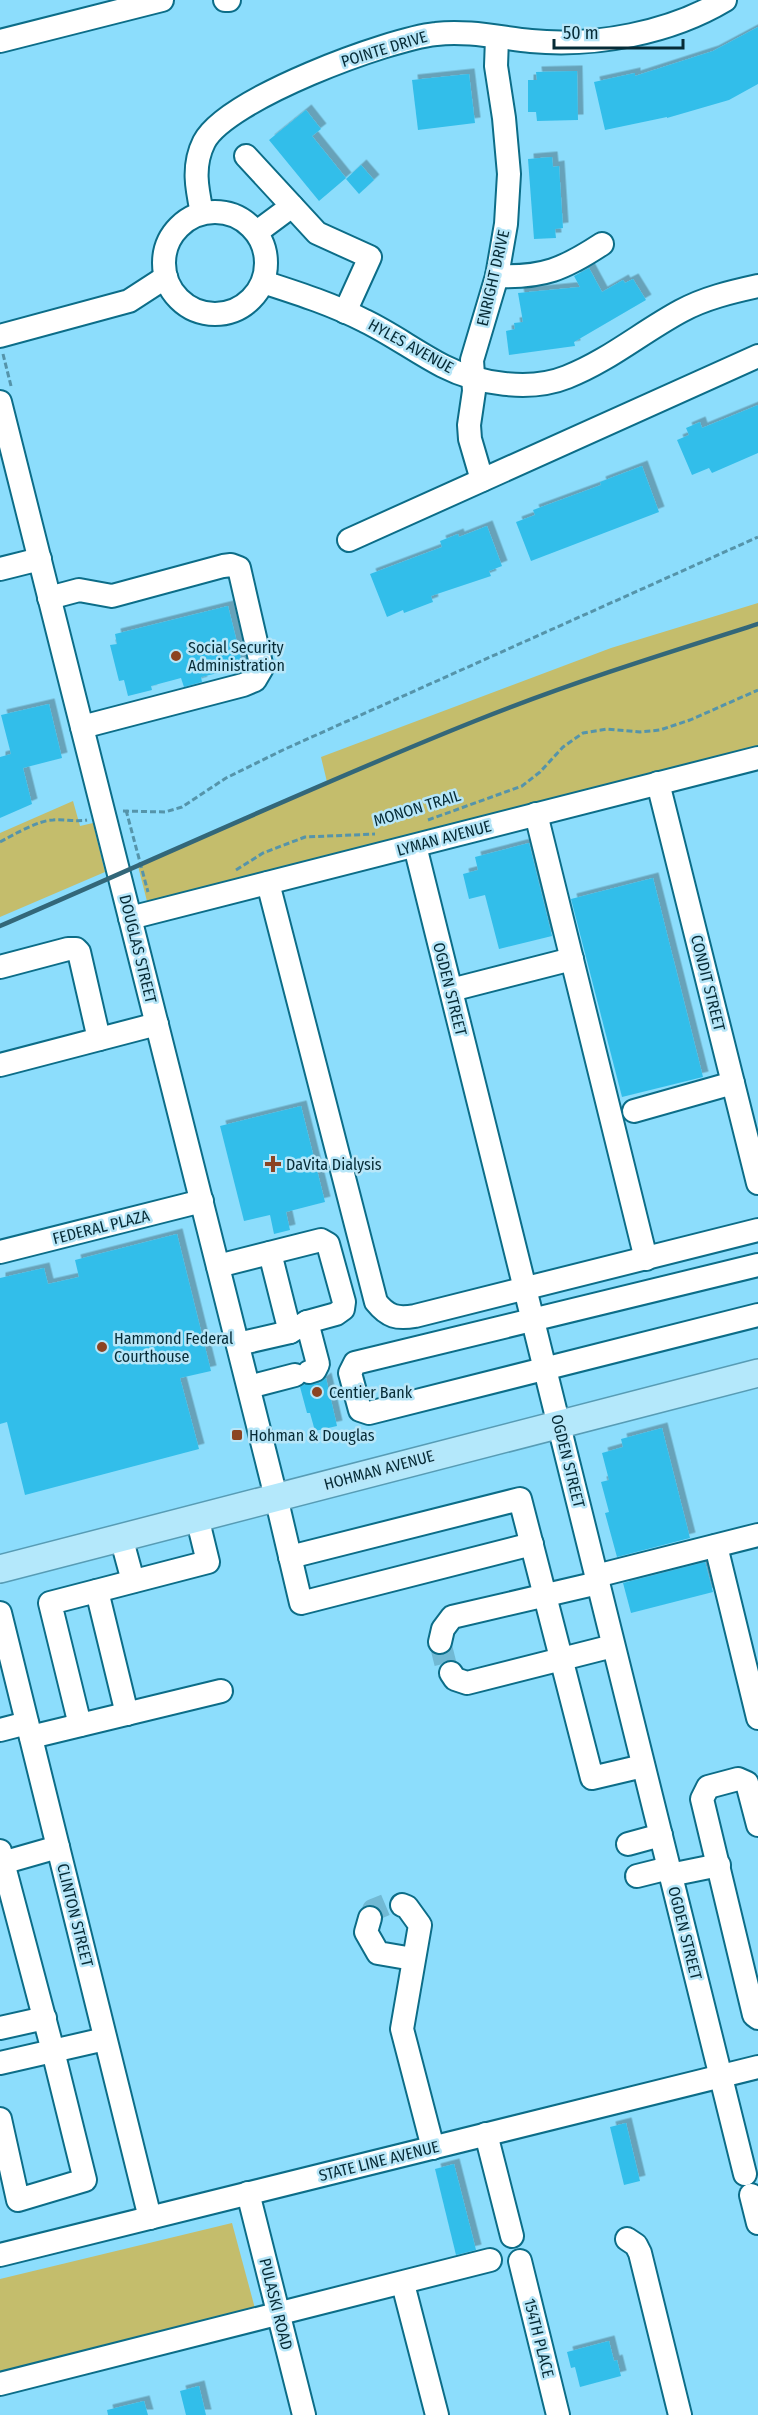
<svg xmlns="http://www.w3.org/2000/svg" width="758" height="2415" font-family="'Fira Sans Condensed',sans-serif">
  <defs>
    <filter id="shadow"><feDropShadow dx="5.5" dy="-5.5" stdDeviation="0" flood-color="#0004"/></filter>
  </defs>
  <rect width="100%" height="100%" fill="#8cddfc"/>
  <g fill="#c4bd6c">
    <path d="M758,603V756L150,913L138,866L327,782L321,757L611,648Z"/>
    <path d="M73,801L80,826L93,823L105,872L0,917V833Z"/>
    <path d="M232,2223L257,2316L0,2378V2279Z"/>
  </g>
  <g fill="#33beea" filter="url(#shadow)">
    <path d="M758,27V84L729,100L667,118V117L605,130L594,82L635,73V76L713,51Z"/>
    <path d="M577,71L578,120L537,121L536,112H528V80H537L536,72Z"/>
    <path d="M469,74L475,123L418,130L412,80Z"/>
    <path d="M306,110L321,129L312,136L346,178L319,201L269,140Z"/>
    <path d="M552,157L553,167L559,166L563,228L555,229L556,238L534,239L528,159Z"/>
    <path d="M361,165L374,180L359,194L346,179Z"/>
    <path d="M589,268L602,292L623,280L625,283L633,279L646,300L574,342L575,346L509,355L506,331L515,329L514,323L523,322L518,293L580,287L574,276Z"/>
    <path d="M758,405V453L712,473L709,468L692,475L677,440L689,435L686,428L700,422L702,428Z"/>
    <path d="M642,466L659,512L531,561L516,522L535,515L533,510L601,485L600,482Z"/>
    <path d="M487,526L502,566L489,571L491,576L431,596L433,602L404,613L403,610L387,617L370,574L442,547L440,541L458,534L459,537Z"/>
    <path d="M228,606L243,667L201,677L202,682L184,687L181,678L151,686L152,690L128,696L124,680L119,681L110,645L117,644L115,634Z"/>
    <path d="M49,704L62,758L23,768L32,804L0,818V757L11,754L1,715Z"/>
    <path d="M529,843L552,936L499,949L485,895L469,899L463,874L478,870L475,857Z"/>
    <path d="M653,878L703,1077L622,1097L571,899Z"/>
    <path d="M301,1106L325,1202L286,1212L290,1230L274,1234L270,1215L244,1221L220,1126Z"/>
    <path d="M177,1234L211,1371L180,1378L199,1449L25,1495L7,1422L0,1424V1278L44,1268L48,1284L79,1277L75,1260Z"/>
    <path d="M326,1378L337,1426L315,1431L310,1413H307L300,1387L305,1384L319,1383Z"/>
    <path d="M662,1428L690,1538L617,1557L605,1513L609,1512L601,1482L609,1480L602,1453L623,1447L621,1439Z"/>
    <path d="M705,1562L713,1592L631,1613L623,1583Z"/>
    <path d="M626,2123L640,2181L624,2185L610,2127Z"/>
    <path d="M454,2164L476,2250L456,2255L435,2169Z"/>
    <path d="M609,2341L614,2361L617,2360L621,2376L580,2387L575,2367L571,2368L567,2352Z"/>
    <path d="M199,2386L206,2415H186L180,2391Z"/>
    <path d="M144,2401L148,2415H108L107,2410Z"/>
  </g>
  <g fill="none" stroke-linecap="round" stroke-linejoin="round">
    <g stroke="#71b9d4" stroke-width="22" stroke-dasharray="22 11" stroke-linecap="butt">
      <path d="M440,1642L446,1666L451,1673"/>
      <path d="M370,1918L373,1910L392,1902L402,1905"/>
    </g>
    <g stroke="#0c6d88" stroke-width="26">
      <g id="minor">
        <path d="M225,0H229"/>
        <path d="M0,41L162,0"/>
        <path d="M246,156L317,233L370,257L345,312"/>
        <circle cx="215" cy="263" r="51"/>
        <path d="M202,213C197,189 192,166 204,142C226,99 388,39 436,34C467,30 501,38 531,41C595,47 670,33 725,0"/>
        <path d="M257,232L292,206"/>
        <path d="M497,276C543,278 564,269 602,244"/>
        <path d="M263,282C297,293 332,304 365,321C392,334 416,352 443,366C478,384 530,392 567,377C608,361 642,332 681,311C705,298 731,292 758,286"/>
        <path d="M0,336L129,301L166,277"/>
        <path d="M0,402L276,1497L301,1603L532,1544"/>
        <path d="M482,480L470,439L469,425L474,391L472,360L497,276L506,224L509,174L504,118L496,66L497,38"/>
        <path d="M349,540L758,356"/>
        <path d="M0,569L40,559"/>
        <path d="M49,598L79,590L112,596L223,566L231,565L239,568L262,668L255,680L243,685L82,727"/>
        <path d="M658,783L758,1183"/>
        <path d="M536,814L646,1259"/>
        <path d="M415,846L745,2174"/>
        <path d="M268,883L376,1302C388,1317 397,1319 415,1316L758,1230"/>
        <path d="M130,918L758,758"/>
        <path d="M0,967L68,949H76L79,952L99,1039"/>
        <path d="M451,990L572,959"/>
        <path d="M0,1065L157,1024"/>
        <path d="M634,1111L733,1083"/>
        <path d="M0,1252L202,1201"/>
        <path d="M270,1253L290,1332"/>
        <path d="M758,1265L355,1363L350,1373L360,1410L369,1413L758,1315"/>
        <path d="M218,1266L321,1240L328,1244L344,1302L343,1309L336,1314L307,1322L290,1332L238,1344"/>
        <path d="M307,1322L318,1364L315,1370L309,1372"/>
        <path d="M249,1387L295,1375"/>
        <path d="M121,1537L133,1581"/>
        <path d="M716,1546L758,1718"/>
        <path d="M290,1557L520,1499L592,1778L643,1766"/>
        <path d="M596,1576L758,1535"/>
        <path d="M97,1591L127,1714"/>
        <path d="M0,1613L150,2218"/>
        <path d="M440,1642L443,1629L452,1617L598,1583"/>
        <path d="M451,1673L455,1679L467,1683L613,1646"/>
        <path d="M80,1725L50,1603L208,1562L197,1517"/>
        <path d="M0,1730L27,1723"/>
        <path d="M31,1737L221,1691"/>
        <path d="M758,1825L747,1783L738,1779L708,1787L702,1799L754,2015L758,2018"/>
        <path d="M628,1844L661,1835"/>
        <path d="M0,1851L53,2051L85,2180L18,2200L0,2119"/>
        <path d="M2,1863L58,1847"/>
        <path d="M670,1875L719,1865"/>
        <path d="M637,1876L669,1868"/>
        <path d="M402,1905L407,1907L420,1925L402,2029L433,2148"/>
        <path d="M370,1918L366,1932L378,1953L413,1959"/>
        <path d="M0,2028L45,2018"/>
        <path d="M0,2063L105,2039"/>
        <path d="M486,2134L512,2236"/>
        <path d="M248,2193L304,2415"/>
        <path d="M751,2195L758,2223"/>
        <path d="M627,2239L636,2245L640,2253L680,2415"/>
        <path d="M0,2255L758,2067"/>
        <path d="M520,2261L558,2415"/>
        <path d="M403,2284L437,2415"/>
        <path d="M0,2384L490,2260"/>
      </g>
    </g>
    <g stroke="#579cb5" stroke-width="30">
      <path id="major" d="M0,1569L758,1373"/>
    </g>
    <g stroke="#5594aa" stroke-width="3" stroke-dasharray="6 3" stroke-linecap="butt">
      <path d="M3,354L11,386"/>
      <path d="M126,810L148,892"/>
      <path d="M123,811L165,812L182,807L226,778L285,749L758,537"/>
      <path d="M428,820L522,786L540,772L563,747L583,733L607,729L640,732L660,730L690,720L758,690"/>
      <path d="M0,842C13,835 39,820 53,820C65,819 75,822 87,820"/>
      <path d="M236,870L263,853L305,837L375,834"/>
    </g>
    <use href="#minor" stroke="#fff" stroke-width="22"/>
    <use href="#major" stroke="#b4e8fb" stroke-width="27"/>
    <path stroke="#336779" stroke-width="4.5" d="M0,926C158,858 315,785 475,721C567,684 663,654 758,624"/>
  </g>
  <g fill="#8c4422" stroke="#b7e6f8" stroke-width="2">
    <circle cx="176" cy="656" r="6"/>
    <path d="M270 1155h6v6h6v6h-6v6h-6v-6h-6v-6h6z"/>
    <circle cx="102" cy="1347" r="6"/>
    <circle cx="317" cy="1392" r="6"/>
    <rect x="231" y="1429" width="12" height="12" rx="3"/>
  </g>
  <g text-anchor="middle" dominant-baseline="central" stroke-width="5" stroke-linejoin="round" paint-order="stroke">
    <g font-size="16" fill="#062b36" stroke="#b7e6f8">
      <text transform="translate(384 49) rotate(-17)">POINTE DRIVE</text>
      <text transform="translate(493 278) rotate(-77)">ENRIGHT DRIVE</text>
      <text transform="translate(411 346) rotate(29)">HYLES AVENUE</text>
      <text transform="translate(417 808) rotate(-17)">MONON TRAIL</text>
      <text transform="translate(444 838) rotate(-15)">LYMAN AVENUE</text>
      <text transform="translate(138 949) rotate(76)">DOUGLAS STREET</text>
      <text transform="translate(708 983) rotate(76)">CONDIT STREET</text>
      <text transform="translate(450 989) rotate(76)">OGDEN STREET</text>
      <text transform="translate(101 1227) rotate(-14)">FEDERAL PLAZA</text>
      <text transform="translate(568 1461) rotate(76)">OGDEN STREET</text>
      <text transform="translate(379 1470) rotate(-15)">HOHMAN AVENUE</text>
      <text transform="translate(75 1915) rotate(76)">CLINTON STREET</text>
      <text transform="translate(685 1933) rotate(76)">OGDEN STREET</text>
      <text transform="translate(379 2161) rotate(-14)">STATE LINE AVENUE</text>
      <text transform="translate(276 2304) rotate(76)">PULASKI ROAD</text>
      <text transform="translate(539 2338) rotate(76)">154TH PLACE</text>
    </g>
    <g font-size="16" fill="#062b36" stroke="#b7e6f8" text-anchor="start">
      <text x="188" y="647">Social Security<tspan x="188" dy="18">Administration</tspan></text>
      <text x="286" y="1164">DaVita Dialysis</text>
      <text x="114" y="1338">Hammond Federal<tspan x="114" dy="18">Courthouse</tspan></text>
      <text x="329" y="1392">Centier Bank</text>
      <text x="249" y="1435">Hohman &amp; Douglas</text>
    </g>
  </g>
  <path d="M554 39v9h129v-9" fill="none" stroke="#062b36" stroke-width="3"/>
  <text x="563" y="39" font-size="18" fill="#062b36" stroke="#b7e6f8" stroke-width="4.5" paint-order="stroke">50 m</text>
</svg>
